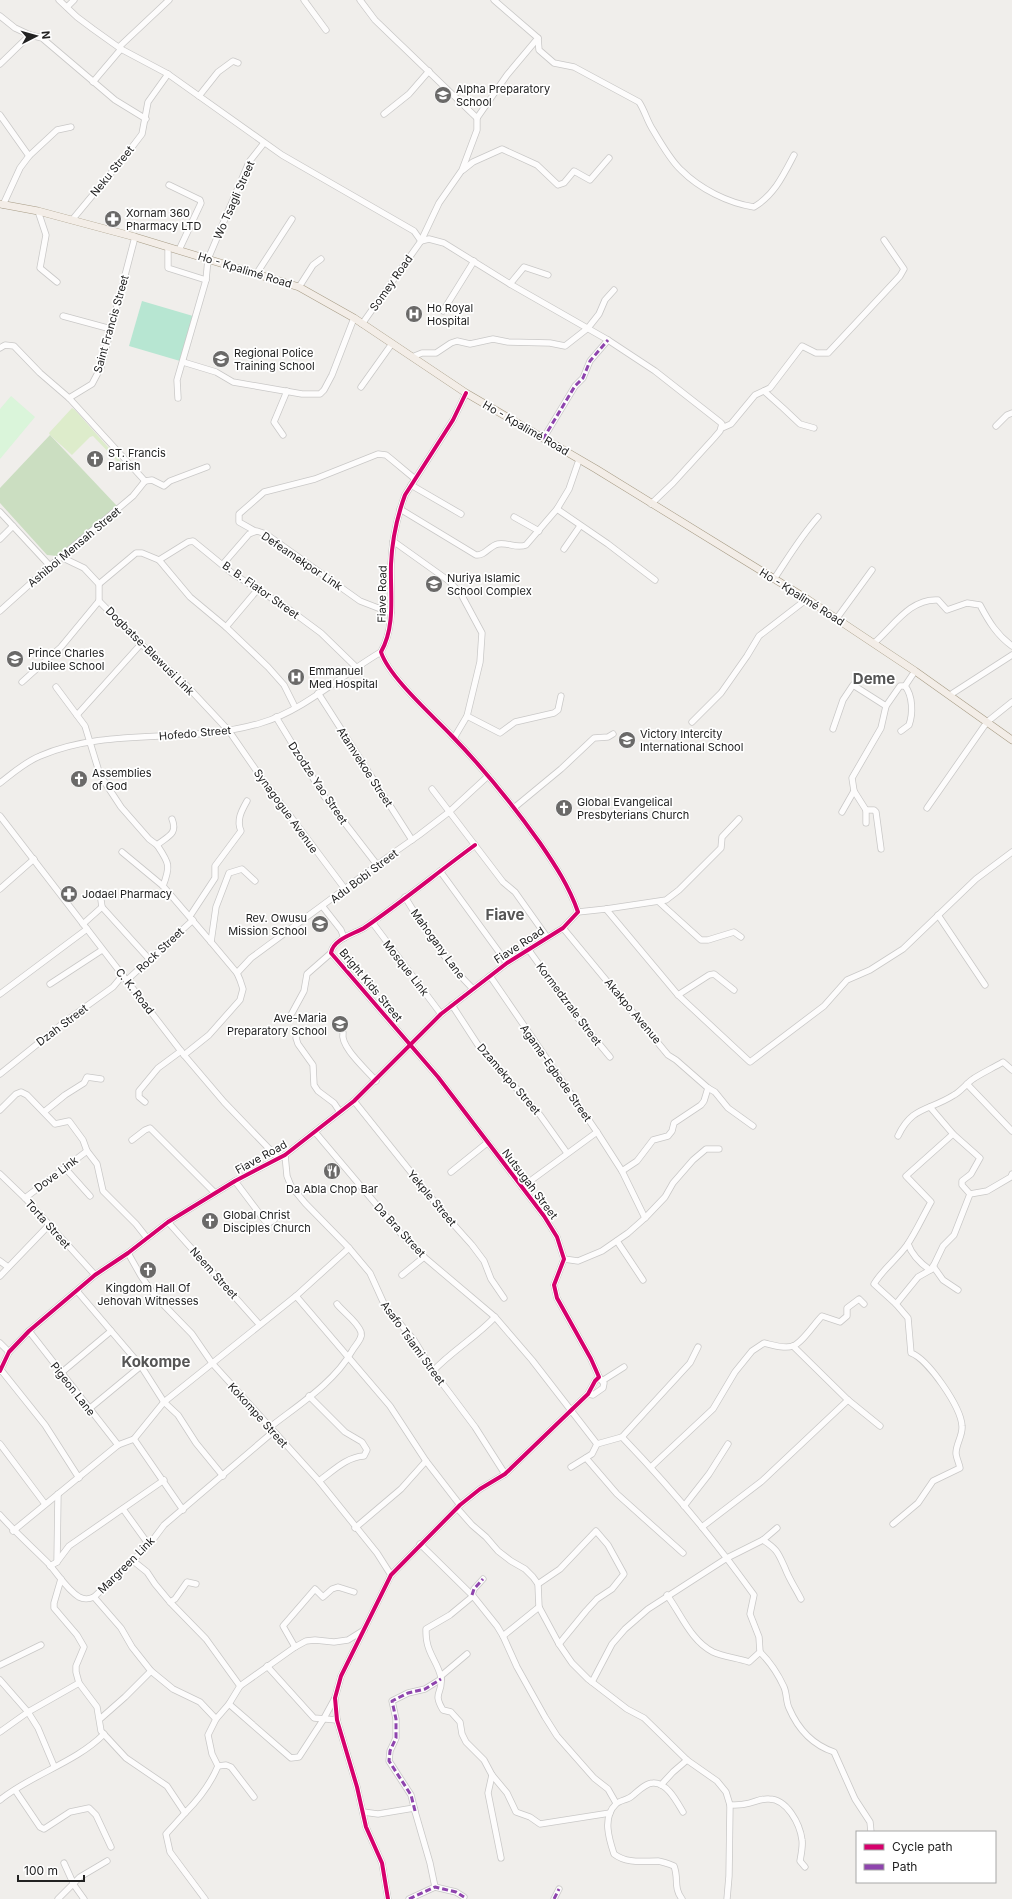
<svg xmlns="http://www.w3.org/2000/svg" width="1012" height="1899" font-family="Inter,sans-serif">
  <rect width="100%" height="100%" fill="#f0eeeb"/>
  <path fill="#ddeccb" d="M72,408L75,410L123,464L118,467L117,461L93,436L90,437L72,455L50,435L49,433Z"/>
  <path fill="#cbdec1" d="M50,435L117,506L57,556L47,555L0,503V488Z"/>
  <path fill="#daf5da" d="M11,396L35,417L0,459V409Z"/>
  <path fill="#b7e6d2" d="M142,301L193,316L180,361L129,346Z"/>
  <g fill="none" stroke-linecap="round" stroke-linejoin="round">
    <g stroke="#c9c8c7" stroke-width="7">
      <g id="minor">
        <path d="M59,0L77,17L93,29L121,49L168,74L282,155L414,231L421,241"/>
        <path d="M304,0L326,30"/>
        <path d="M360,0L375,20L477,118"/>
        <path d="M67,7L74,0"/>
        <path d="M0,16L15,28L30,35L42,38L115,100L146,119"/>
        <path d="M538,38L539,50L554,63L574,67L639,102C645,111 647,121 653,130C660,142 671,161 681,170C700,189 728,203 754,207C774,195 783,176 794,155"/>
        <path d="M119,47L169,0"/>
        <path d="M0,64L30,35"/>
        <path d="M93,82L121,49"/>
        <path d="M199,96L218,72L233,61L238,63"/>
        <path d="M384,114L409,94L429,71"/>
        <path d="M0,115L29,156"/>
        <path d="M463,170L473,162L502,149L537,165L558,185L564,183L574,171L590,180L609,158"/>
        <path d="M169,185L200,200L201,203L179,250"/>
        <path d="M3,205L20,168L29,156L57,130L71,127"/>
        <path d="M38,211L46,235L40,268L57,282"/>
        <path d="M72,220L126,155L142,134L148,102L168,74"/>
        <path d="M421,241L429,239L444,243L510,284L608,340L655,371L720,422L722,424L720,431L714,438L673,483L651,504"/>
        <path d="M168,247V268L206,280"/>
        <path d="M257,273L292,219"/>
        <path d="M510,284L524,267L548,275"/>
        <path d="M299,287L313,265L321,259"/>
        <path d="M443,311L474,261"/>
        <path d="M63,316L111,329"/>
        <path d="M362,324L421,241L439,203L462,170L477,130V118L507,75L538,38L494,0"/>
        <path d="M0,348L5,345L14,346L40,373L69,398L145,481"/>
        <path d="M412,357L422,353H436L451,343L457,341L470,344L493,339L508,342L550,343L565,346L588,328L599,314L605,300L614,290"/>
        <path d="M183,362L216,372L233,382L302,394H320L324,390L332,375L354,318"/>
        <path d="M361,387L391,345"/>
        <path d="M764,391L783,408L800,424L814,428"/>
        <path d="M69,398L92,384L101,367L135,237"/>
        <path d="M178,398L177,380L206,280L208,259L249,162L264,143"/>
        <path d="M996,426L1007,415L1012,413"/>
        <path d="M722,428L731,424L755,395L770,388L802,346L816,353H828L900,276L904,269L884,240"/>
        <path d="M283,435L274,422L287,391"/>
        <path d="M543,439L575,386L583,378L590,361L608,340"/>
        <path d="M145,481L152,480L164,486L170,481L207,467"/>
        <path d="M411,485L461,514"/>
        <path d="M400,509L476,555C485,556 489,546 498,544C508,542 516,549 526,545L557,509L569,489L579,460"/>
        <path d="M557,509L608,544L655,580"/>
        <path d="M0,512L50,566"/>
        <path d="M514,517L539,531"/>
        <path d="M255,531L239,522V514L264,492L315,479L378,454L386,455L391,459L415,479"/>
        <path d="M0,539L13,526"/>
        <path d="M393,541L449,581L461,594L482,633L480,662L467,716L454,738"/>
        <path d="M564,549L580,526"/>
        <path d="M61,557L84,568L99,584V601L141,644L186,685L229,731L258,773L345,889"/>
        <path d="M159,560L188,542L193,541L232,573L290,610L321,633L356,667"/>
        <path d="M223,564L249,534L257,531L266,534L360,601L391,613"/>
        <path d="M774,579C788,558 801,536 818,517"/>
        <path d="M99,584L136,553H142L159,560L190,597L226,627L268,667L284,685L295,707"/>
        <path d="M0,611L50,566L133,496L145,481"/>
        <path d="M837,618L872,570"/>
        <path d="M226,627L258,589"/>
        <path d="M874,643C893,627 910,598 938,600L947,610L967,603L980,605C989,622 997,635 1012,646"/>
        <path d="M22,682L61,647L99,601"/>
        <path d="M56,687L85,726L100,775L121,807L149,839L157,845"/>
        <path d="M318,693L412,840"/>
        <path d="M950,695L1012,655"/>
        <path d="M77,715L141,644"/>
        <path d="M467,716L500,733L515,722L554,713L558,710L561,696"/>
        <path d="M276,717L324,796L378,866"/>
        <path d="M692,722L721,693L747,656L759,636L807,599"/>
        <path d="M833,729L843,700L853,685L886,706"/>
        <path d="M901,731L909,725C913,714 913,696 905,686"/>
        <path d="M0,783C13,773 25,762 40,756C110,726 189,745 261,723C303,711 343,674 381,652"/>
        <path d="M432,789L503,882L515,892L547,937"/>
        <path d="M854,791L866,810V823"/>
        <path d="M515,807L561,769L594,738L608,737L613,734"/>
        <path d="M927,808L987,722L1012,702"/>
        <path d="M866,810H874L876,812L881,849"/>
        <path d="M842,812L854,791L852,778L881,728L886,706L900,686H905L915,671"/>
        <path d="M0,816L184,1055L224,1102L278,1158"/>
        <path d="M122,852L163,886L211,942L237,973L240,980L243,989L240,1000L209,1035L184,1055"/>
        <path d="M440,871L507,963"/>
        <path d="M163,886C171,865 169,863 157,845C168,836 178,834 172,819"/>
        <path d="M0,889L34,859"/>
        <path d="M405,897C425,930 446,962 473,989"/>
        <path d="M659,902L701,940H708L734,932L741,937"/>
        <path d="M102,907L150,960"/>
        <path d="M323,907L341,930L344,938"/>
        <path d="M606,909L678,995L750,1062L824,1006L847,980L870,970L903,949L976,879L1012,852"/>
        <path d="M578,912L606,909L666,900L679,890L721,848L722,837L739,819"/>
        <path d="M938,915L985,985"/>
        <path d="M190,916L215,878V866L241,831C236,820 242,810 247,801"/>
        <path d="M372,922L441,1014"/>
        <path d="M83,924L102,907L100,893"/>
        <path d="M563,928L668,1055L676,1060L708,1088L715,1092L728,1108L753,1126"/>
        <path d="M211,942L216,907L229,873L242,869L255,881"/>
        <path d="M528,949L577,1017L610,1057"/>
        <path d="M237,973L251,958L392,854L419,835L449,812L488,776"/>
        <path d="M490,976L597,1132L622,1171L645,1218"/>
        <path d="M127,980L193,920"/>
        <path d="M50,984L102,950"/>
        <path d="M0,994L87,929"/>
        <path d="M678,995L709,975L714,974L734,990"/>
        <path d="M452,1005L478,1045L540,1115L567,1153"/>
        <path d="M292,1013L304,991L307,974L331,953"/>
        <path d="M298,1033L296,1038L298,1044L313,1065L314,1085L318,1091L334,1103L340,1112"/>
        <path d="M343,1033C340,1047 367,1070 376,1081"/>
        <path d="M0,1074L66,1021L113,987L123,975"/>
        <path d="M967,1084L1012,1131"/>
        <path d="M354,1101L446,1216L472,1245L484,1261L491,1279L504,1298"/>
        <path d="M145,1102L139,1097V1091L158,1068L181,1051"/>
        <path d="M930,1107L953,1134"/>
        <path d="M0,1110L16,1094L21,1092L27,1095L55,1124L69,1121L83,1140L87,1151L97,1164L103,1191L136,1224L147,1238"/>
        <path d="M44,1112L65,1095L84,1083L87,1077L101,1079"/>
        <path d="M315,1132L402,1235L424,1257L495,1317L532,1360L597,1444"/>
        <path d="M898,1136C912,1106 929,1111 954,1095C961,1091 966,1084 973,1079C982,1073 993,1068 1003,1062L1012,1070"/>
        <path d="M132,1140L145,1130L150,1128L215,1193"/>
        <path d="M285,1155L287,1176L291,1186L305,1203L349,1248L370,1273L385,1306L414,1340L433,1371L475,1427L505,1474"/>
        <path d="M65,1168L90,1196"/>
        <path d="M622,1171L637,1161L653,1140L668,1136L672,1131L674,1123L701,1105L704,1101L708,1088"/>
        <path d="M451,1172L487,1143"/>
        <path d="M0,1174L25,1198L95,1275"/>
        <path d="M235,1181L265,1221L269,1223L274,1220"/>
        <path d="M522,1187L597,1132"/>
        <path d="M25,1198L87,1151"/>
        <path d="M168,1222L259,1324"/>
        <path d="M617,1241L643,1280"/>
        <path d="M908,1244C912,1255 920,1263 930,1270"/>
        <path d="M128,1253L141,1276L155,1296L192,1334L212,1363L319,1481L377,1553L391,1575"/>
        <path d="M564,1259L578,1261L602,1251L628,1233L645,1218L665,1197L673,1183L693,1160L706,1149H719"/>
        <path d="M0,1261L8,1267"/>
        <path d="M933,1266L943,1280L958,1290"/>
        <path d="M402,1275L424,1257"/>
        <path d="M0,1276L49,1225"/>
        <path d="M77,1291L141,1366L164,1402L178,1415L196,1443L223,1476"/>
        <path d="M296,1296L390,1406L426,1461L460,1505"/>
        <path d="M896,1304L874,1284C883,1269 897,1259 907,1245C916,1232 923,1216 931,1202L906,1176L953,1134L980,1158L971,1174L962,1181V1185L970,1194"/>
        <path d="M29,1331L118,1445"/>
        <path d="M0,1343L9,1352"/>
        <path d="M793,1346L848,1400L880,1426"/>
        <path d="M1,1370L45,1425L79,1478"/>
        <path d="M0,1371L9,1352L29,1331L95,1275L128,1253L168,1222L235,1181L285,1155L354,1101L441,1014L507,963L563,928L578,912C569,886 555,865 540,843C513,805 484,769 451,735C432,715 389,677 381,652C396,625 390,594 391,564C392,541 397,517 405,495L453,420L466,393"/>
        <path d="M433,1371C452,1351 476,1337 495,1317"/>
        <path d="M61,1373L111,1331"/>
        <path d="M602,1381L624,1367"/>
        <path d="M588,1394L593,1395L603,1388L604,1383L599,1377"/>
        <path d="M309,1396L345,1432L362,1442L367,1450L364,1456C346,1457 333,1471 319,1481"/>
        <path d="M89,1409L141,1366"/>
        <path d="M269,1428C298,1405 334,1383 352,1351C355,1345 363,1339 361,1332C357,1321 344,1313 337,1304"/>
        <path d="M622,1437L690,1363L698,1347"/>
        <path d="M134,1439L183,1510"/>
        <path d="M0,1444L45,1504"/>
        <path d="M586,1458L617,1494L683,1553"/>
        <path d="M571,1467L592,1454L597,1444L622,1437C670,1487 714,1539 754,1595L750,1614L759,1637L760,1652L749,1662C738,1658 724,1657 713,1652C691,1641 681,1614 667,1595"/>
        <path d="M651,1467L713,1409L735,1372L752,1351L764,1343C773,1345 784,1349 793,1346C802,1343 814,1324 822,1316L840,1322L847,1316V1308L859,1299L864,1304"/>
        <path d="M684,1506L709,1474L728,1444"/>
        <path d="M457,1508L472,1525L486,1537L498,1551L511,1561L525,1569L533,1577L538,1584L539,1607L559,1644L572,1663L588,1679L627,1709L644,1718L687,1760L717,1781L726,1792L730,1805L729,1876L727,1899"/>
        <path d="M123,1509L149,1545"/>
        <path d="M0,1515C15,1532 32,1547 48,1563C58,1574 67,1590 79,1597C85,1600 89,1599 94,1597L149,1545L164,1525L273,1432"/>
        <path d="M893,1524L918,1503L933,1481L960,1468C959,1463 956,1457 956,1453C956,1444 963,1435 962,1426C961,1407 928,1359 911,1353L908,1318L896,1304L918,1277L932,1269L943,1246L954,1235L970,1194L987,1191L1011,1177L1012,1174"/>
        <path d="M702,1527L762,1481L848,1400"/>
        <path d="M355,1528L401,1489L426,1461"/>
        <path d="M13,1531L118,1445L134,1439L164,1402L296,1296L349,1248"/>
        <path d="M763,1540C778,1550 778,1553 785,1568C789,1579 796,1589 801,1599"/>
        <path d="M420,1544L473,1596L497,1626L503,1636L517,1667L545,1717L557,1736L594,1778L608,1789L616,1803"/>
        <path d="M132,1560L147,1572L155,1584L170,1602L206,1639L240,1686"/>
        <path d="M57,1562L58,1494"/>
        <path d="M50,1566L57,1562L69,1546L164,1480"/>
        <path d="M61,1579L54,1603V1608L77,1635L84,1647L76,1666V1672L79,1683L97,1707L101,1731L126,1758L167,1786L185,1813C199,1799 210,1785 218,1766L212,1754L208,1735L216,1719L229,1704L240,1686L295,1647L306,1641L315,1640L334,1642L348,1640L364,1630"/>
        <path d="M538,1584L560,1569L596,1531L608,1545L624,1574L612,1589L597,1599L586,1611L559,1644"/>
        <path d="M472,1595L474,1589L483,1579"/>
        <path d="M473,1596L450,1615L426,1629C426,1633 426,1638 427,1642C429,1655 439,1665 441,1678C443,1694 432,1692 443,1710L451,1712L460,1722L462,1734L466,1742L484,1760L492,1775L507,1793L516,1812L530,1817L540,1824L610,1813"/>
        <path d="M94,1597L121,1628L132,1647L151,1671L173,1689L200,1702L216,1719"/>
        <path d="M170,1602L175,1599L187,1582L196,1584"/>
        <path d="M503,1636L539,1607"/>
        <path d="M295,1647L283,1626L315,1589L323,1597L332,1589L338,1587L354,1592"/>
        <path d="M760,1652C770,1662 778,1674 784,1687C787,1694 786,1702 789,1708C798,1729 813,1745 834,1752L855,1799L870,1822L871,1832"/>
        <path d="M0,1665L41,1645"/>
        <path d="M267,1666L314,1718L337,1720"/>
        <path d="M441,1676L467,1654"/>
        <path d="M0,1680L28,1712L38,1728L54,1766"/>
        <path d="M592,1682L612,1644L625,1629L648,1609L727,1558L763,1540L777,1528"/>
        <path d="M229,1704L291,1758L299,1757L323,1720L335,1698"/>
        <path d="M100,1719L125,1697L151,1671"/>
        <path d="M0,1732L28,1712L79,1683"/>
        <path d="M218,1766L226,1765L231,1767L254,1797"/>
        <path d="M492,1775L488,1793L501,1858"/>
        <path d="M661,1785L673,1772L687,1760"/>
        <path d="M15,1790L40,1827L44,1829L70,1812L89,1808L96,1815L111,1847"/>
        <path d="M0,1800C32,1774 75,1763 104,1734"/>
        <path d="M730,1805C735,1805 740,1805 745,1804C754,1803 760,1798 769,1799C787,1799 800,1824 802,1840C803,1846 801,1855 800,1861L805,1867"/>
        <path d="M415,1811L411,1795L389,1761L390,1751L396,1738V1719L392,1701L408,1693L425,1689L441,1679"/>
        <path d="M363,1812L378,1814L414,1808L430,1863L435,1887"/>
        <path d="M185,1813L166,1834L170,1852L205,1899"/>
        <path d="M64,1863L74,1885L84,1899"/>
        <path d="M58,1899L80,1877L107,1861"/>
        <path d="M388,1899L382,1863L366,1827L357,1787L337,1720L335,1698L341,1676L391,1575L460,1505L480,1489L505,1474L588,1394L595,1381L599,1377L591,1359L557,1298L554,1285L564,1259L557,1237L544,1216L438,1077L331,953C333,939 354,934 364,928C402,902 438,872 475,845"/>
        <path d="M409,1899L435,1887L456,1892L464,1897"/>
        <path d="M554,1899L559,1889"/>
        <path d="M682,1899C673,1887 679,1879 674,1866C669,1864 664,1862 658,1861C643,1861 627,1864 614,1854C609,1839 602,1817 616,1804C620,1800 628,1800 632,1796C638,1791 646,1783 653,1783C667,1782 677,1802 683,1812"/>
      </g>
    </g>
    <g stroke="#a79c86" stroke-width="8">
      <path id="major" d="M0,204L38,211L135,237L299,287L354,318L466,393L596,469L807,599L915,671L1012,740"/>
    </g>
    <use href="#minor" stroke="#fdfcfc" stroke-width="5.5"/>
    <use href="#major" stroke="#f3ede7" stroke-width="7"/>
    <g stroke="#8e44ad" stroke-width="3" stroke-dasharray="6 3" stroke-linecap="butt">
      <path d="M543,439L575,386L583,378L590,361L608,340"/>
      <path d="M472,1595L474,1589L483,1579"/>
      <path d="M415,1811L411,1795L389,1761L390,1751L396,1738V1719L392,1701L408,1693L425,1689L441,1679"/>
      <path d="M409,1899L435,1887L456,1892L464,1897"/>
      <path d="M554,1899L559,1889"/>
    </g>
    <g stroke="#fff" stroke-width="6">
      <g id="cycleway">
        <path d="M0,1371L9,1352L29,1331L95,1275L128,1253L168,1222L235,1181L285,1155L354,1101L441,1014L507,963L563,928L578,912C569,886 555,865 540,843C513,805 484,769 451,735C432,715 389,677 381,652C396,625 390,594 391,564C392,541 397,517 405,495L453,420L466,393"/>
        <path d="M388,1899L382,1863L366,1827L357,1787L337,1720L335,1698L341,1676L391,1575L460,1505L480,1489L505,1474L588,1394L595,1381L599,1377L591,1359L557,1298L554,1285L564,1259L557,1237L544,1216L438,1077L331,953C333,939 354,934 364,928C402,902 438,872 475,845"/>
      </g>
    </g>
    <use href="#cycleway" stroke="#d6006c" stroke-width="4"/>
  </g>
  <defs>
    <g id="school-disc" transform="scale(0.9)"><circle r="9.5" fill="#6a6968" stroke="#fff"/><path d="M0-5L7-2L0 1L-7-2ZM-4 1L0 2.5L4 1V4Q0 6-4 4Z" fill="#fff"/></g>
    <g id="pharmacy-disc" transform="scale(0.9)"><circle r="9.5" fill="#6a6968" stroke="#fff"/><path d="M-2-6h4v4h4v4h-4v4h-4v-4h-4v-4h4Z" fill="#fff"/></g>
    <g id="hospital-disc" transform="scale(0.9)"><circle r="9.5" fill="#6a6968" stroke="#fff"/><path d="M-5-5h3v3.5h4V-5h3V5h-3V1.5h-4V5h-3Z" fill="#fff"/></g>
    <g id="church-disc" transform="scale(0.9)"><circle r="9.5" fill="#6a6968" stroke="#fff"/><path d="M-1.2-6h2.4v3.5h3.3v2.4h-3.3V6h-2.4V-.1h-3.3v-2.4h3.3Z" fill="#fff"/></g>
    <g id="restaurant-disc" transform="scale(0.9)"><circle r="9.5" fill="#6a6968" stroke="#fff"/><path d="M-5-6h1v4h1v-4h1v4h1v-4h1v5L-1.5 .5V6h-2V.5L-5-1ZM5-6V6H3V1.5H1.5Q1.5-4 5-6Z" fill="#fff"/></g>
  </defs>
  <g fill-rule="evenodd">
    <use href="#school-disc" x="443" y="95"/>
    <use href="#pharmacy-disc" x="113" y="219"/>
    <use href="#hospital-disc" x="414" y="314"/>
    <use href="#school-disc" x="221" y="359"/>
    <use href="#church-disc" x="95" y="459"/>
    <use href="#school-disc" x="434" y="584"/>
    <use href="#school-disc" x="15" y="659"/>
    <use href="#hospital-disc" x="296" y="677"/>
    <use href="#school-disc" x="627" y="740"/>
    <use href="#church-disc" x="79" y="779"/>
    <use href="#church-disc" x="564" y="808"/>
    <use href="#pharmacy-disc" x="69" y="894"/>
    <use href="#school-disc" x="320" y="924"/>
    <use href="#school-disc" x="340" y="1024"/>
    <use href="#restaurant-disc" x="332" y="1171"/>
    <use href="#church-disc" x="210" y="1221"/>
    <use href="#church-disc" x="148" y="1270"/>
  </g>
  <g text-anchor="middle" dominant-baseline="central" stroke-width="3.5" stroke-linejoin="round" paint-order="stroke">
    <g font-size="11" fill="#222" stroke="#fff" text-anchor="start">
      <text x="456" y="89">Alpha Preparatory<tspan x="456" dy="13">School</tspan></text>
      <text x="126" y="213">Xornam 360<tspan x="126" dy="13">Pharmacy LTD</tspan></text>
      <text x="427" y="308">Ho Royal<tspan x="427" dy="13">Hospital</tspan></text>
      <text x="234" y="353">Regional Police<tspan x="234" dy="13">Training School</tspan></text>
      <text x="108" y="453">ST. Francis<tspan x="108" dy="13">Parish</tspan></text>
      <text x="447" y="578">Nuriya Islamic<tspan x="447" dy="13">School Complex</tspan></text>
      <text x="28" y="653">Prince Charles<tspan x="28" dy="13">Jubilee School</tspan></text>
      <text x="309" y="671">Emmanuel<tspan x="309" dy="13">Med Hospital</tspan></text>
      <text x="640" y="734">Victory Intercity<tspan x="640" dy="13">International School</tspan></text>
      <text x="92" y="773">Assemblies<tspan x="92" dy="13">of God</tspan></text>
      <text x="577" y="802">Global Evangelical<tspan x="577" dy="13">Presbyterians Church</tspan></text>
      <text x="82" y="894">Jodael Pharmacy</text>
      <text x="307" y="918" text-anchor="end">Rev. Owusu<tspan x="307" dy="13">Mission School</tspan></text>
      <text x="327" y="1018" text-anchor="end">Ave-Maria<tspan x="327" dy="13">Preparatory School</tspan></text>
      <text x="332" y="1189" text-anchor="middle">Da Abla Chop Bar</text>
      <text x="223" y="1215">Global Christ<tspan x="223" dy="13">Disciples Church</tspan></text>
      <text x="148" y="1288" text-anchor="middle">Kingdom Hall Of<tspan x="148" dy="13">Jehovah Witnesses</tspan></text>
    </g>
    <g font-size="11" fill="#222" stroke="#fff">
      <text transform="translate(112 171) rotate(-51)">Neku Street</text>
      <text transform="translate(234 200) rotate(-66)">Wo Tsagli Street</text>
      <text transform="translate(245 270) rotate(17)">Ho - Kpalimé Road</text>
      <text transform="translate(391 283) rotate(-55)">Somey Road</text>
      <text transform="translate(111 324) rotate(-74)">Saint Francis Street</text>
      <text transform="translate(526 428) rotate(30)">Ho - Kpalimé Road</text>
      <text transform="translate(74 547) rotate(-40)">Ashiboi Mensah Street</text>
      <text transform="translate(302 561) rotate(34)">Defeamekpor Link</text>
      <text transform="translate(261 590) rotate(35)">B. B. Fiator Street</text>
      <text transform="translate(382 594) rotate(-89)">Fiave Road</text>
      <text transform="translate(802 597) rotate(32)">Ho - Kpalimé Road</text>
      <text transform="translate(150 651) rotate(45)">Dogbatse-Blewusi Link</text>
      <text transform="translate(195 733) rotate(-5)">Hofedo Street</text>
      <text transform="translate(365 767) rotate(57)">Atamvekoe Street</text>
      <text transform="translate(318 783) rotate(56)">Dzodze Yao Street</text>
      <text transform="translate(286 811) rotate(54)">Synagogue Avenue</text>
      <text transform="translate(364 876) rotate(-37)">Adu Bobi Street</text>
      <text transform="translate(438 944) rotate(54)">Mahogany Lane</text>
      <text transform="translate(519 945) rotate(-33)">Fiave Road</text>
      <text transform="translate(160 950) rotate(-43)">Rock Street</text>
      <text transform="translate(406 968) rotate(52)">Mosque Link</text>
      <text transform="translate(371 985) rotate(50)">Bright Kids Street</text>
      <text transform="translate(135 991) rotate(52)">C. K. Road</text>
      <text transform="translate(569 1004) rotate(53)">Kormedzrale Street</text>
      <text transform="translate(633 1011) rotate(50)">Akakpo Avenue</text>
      <text transform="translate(62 1025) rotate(-37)">Dzah Street</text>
      <text transform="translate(556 1073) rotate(55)">Agama-Egbede Street</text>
      <text transform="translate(509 1079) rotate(49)">Dzamekpo Street</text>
      <text transform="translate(261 1157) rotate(-29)">Fiave Road</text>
      <text transform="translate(56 1174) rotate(-37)">Dove Link</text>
      <text transform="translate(530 1184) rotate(53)">Nutsugah Street</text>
      <text transform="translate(432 1198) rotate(50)">Yekple Street</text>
      <text transform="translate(48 1224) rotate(48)">Torta Street</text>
      <text transform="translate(400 1230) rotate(47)">Da Bra Street</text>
      <text transform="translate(214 1273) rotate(48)">Neem Street</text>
      <text transform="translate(413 1343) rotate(54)">Asafo Tsiami Street</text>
      <text transform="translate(73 1389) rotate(52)">Pigeon Lane</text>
      <text transform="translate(258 1415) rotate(48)">Kokompe Street</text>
      <text transform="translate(126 1565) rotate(-45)">Margreen Link</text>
    </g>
    <g font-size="15" font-weight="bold" fill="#555" stroke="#fff">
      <text x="874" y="678">Deme</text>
      <text x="505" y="914">Fiave</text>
      <text x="156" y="1361">Kokompe</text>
    </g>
  </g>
  <rect x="856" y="1831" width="140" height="52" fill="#ffffff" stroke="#a7a7a7"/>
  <rect x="864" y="1844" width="20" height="6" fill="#d6006c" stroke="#a7a7a7"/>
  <text x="892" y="1851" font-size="12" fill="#222222">Cycle path</text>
  <rect x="864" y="1864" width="20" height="6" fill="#8e44ad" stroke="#a7a7a7"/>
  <text x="892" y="1871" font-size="12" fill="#222222">Path</text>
  <g transform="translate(36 36) rotate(84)" stroke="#ffffff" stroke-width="3" paint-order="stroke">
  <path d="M0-3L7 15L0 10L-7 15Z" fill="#222222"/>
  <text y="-6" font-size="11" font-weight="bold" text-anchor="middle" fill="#222222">N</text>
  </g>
  <path d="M18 1875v6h66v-6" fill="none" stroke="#222222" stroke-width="2"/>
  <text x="24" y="1875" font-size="12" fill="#222222" stroke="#ffffff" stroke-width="3" paint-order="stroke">100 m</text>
</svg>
